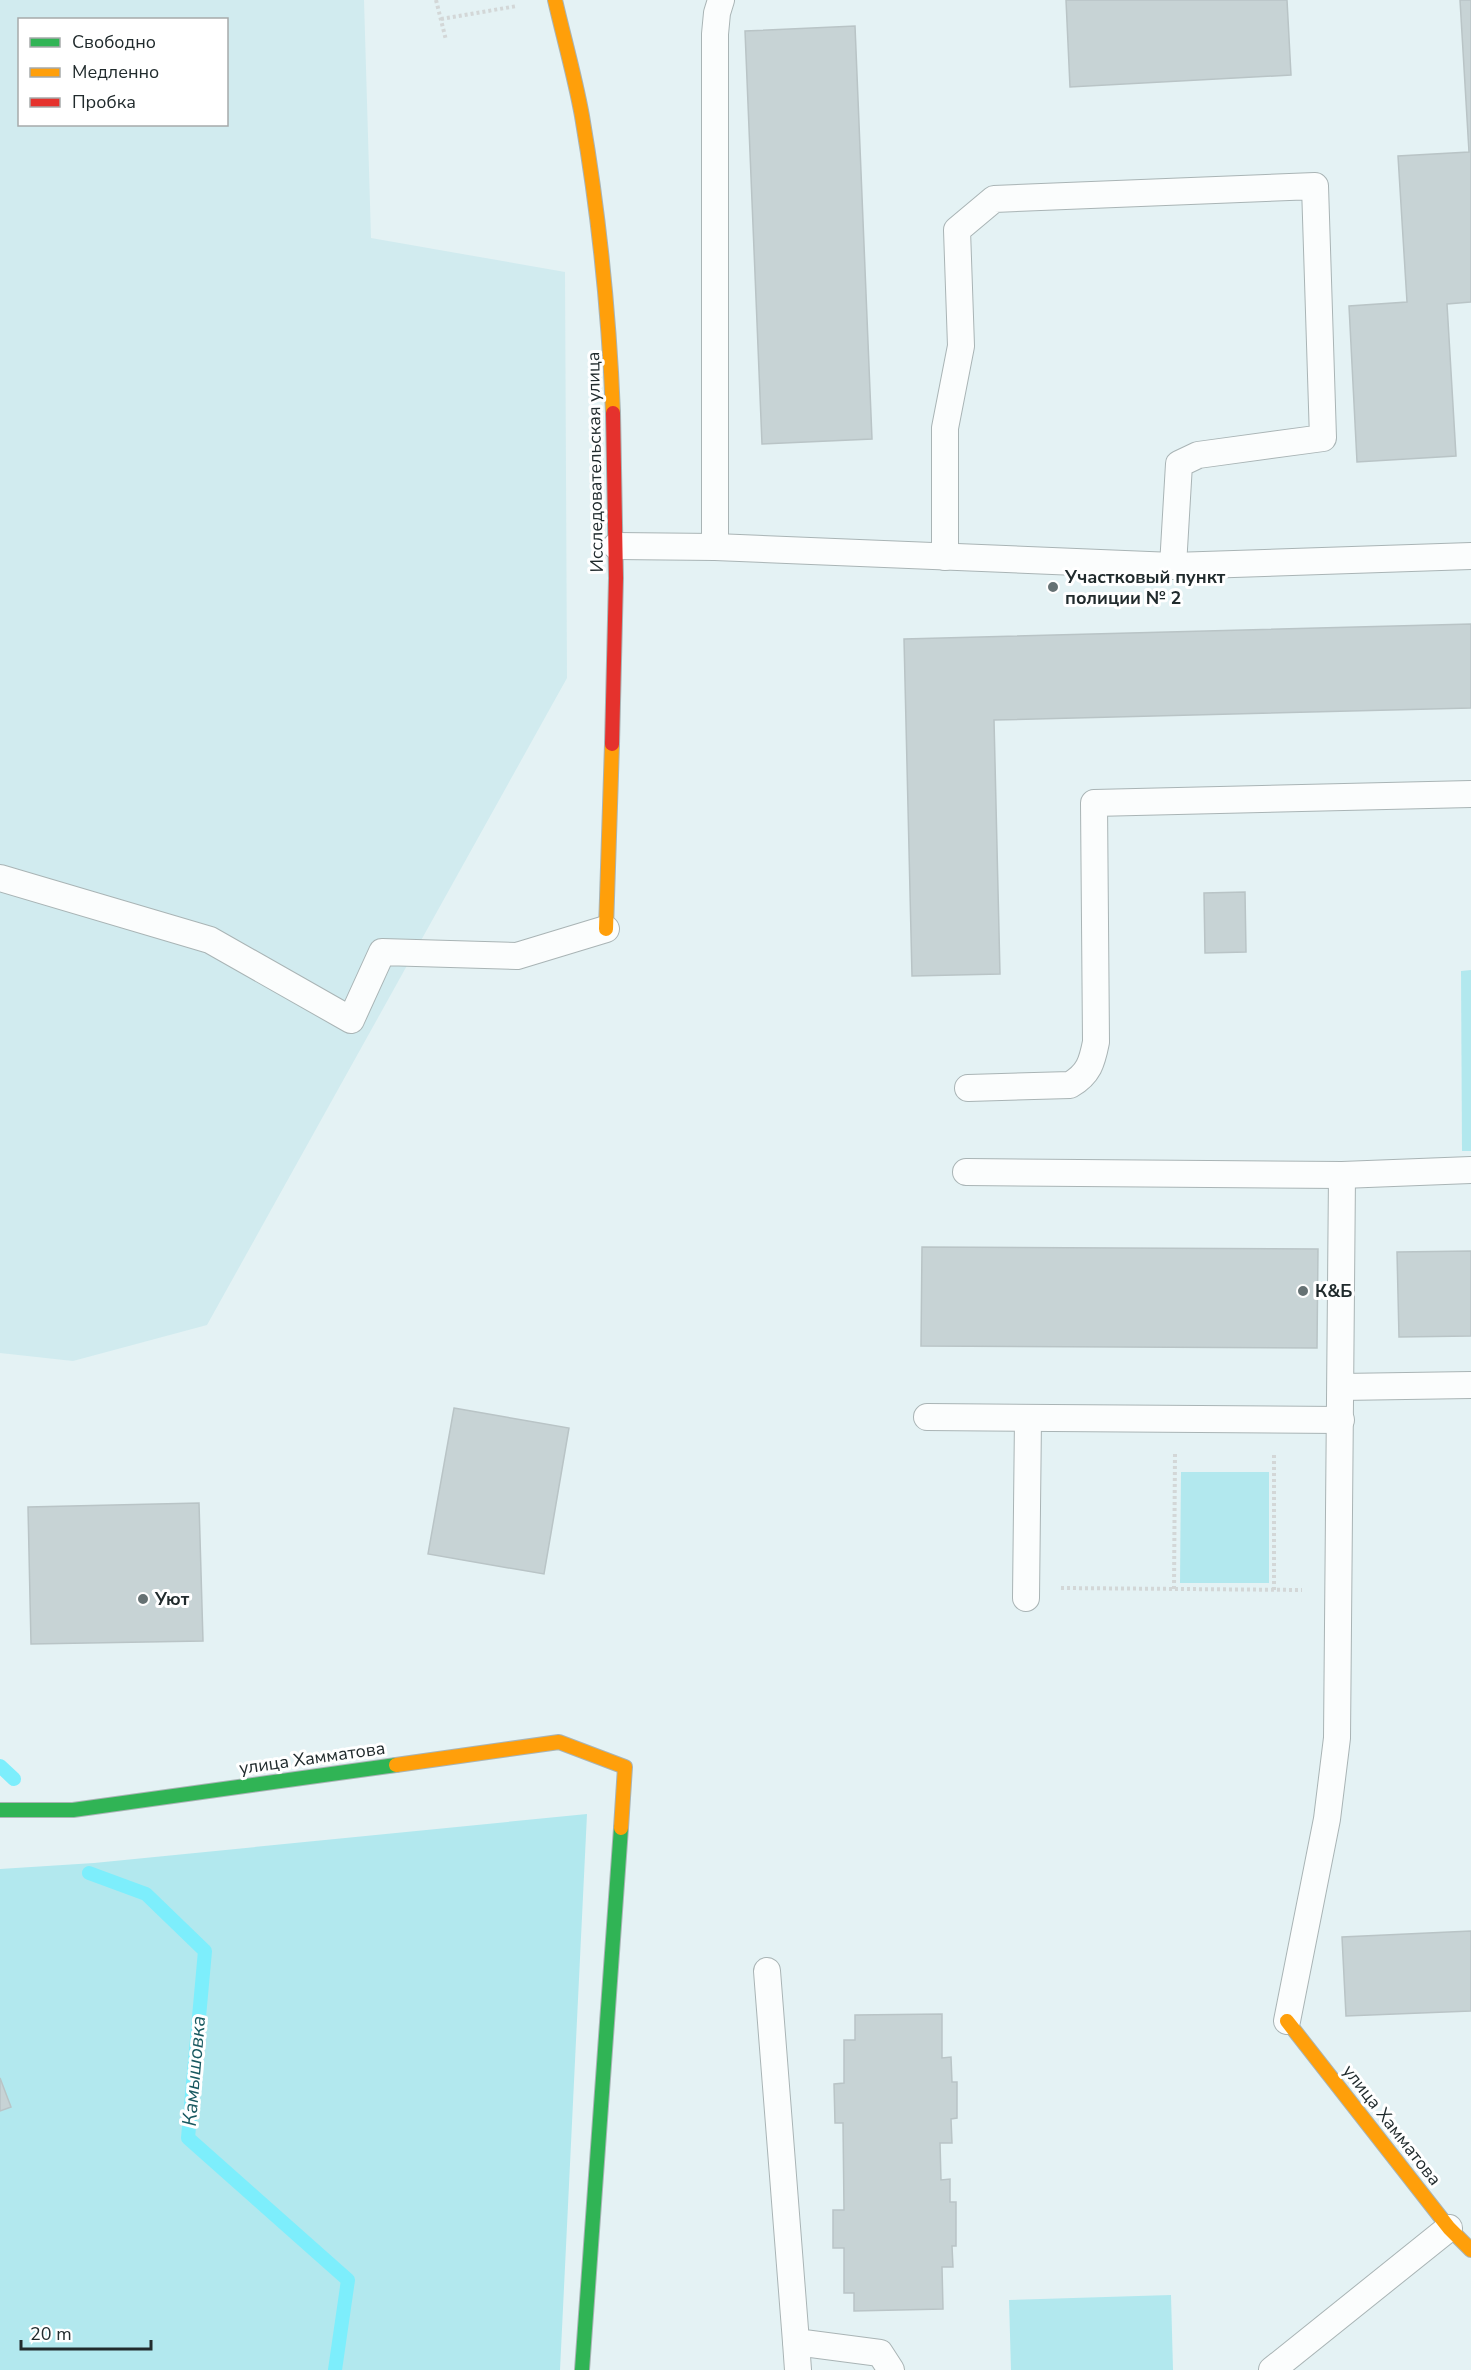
<svg xmlns="http://www.w3.org/2000/svg" width="1471" height="2370" font-family="'Nunito Sans',sans-serif">
  <rect width="100%" height="100%" fill="#e4f2f4"/>
  <path fill="#d1ebef" fill-rule="evenodd" d="M0,0H364L371,238L565,272L567,678L207,1325L73,1361L0,1353ZM20,20H226V124H20Z"/>
  <g fill="#b2e8ee">
    <path d="M1471,970V1151H1462L1461,971Z"/>
    <path d="M1181,1472H1269V1583H1180Z"/>
    <path d="M587,1814L560,2370H0V1869L94,1863Z"/>
    <path d="M1171,2295L1173,2370H1011L1009,2300Z"/>
  </g>
  <g fill="none" stroke-linecap="round" stroke-linejoin="round">
    <g stroke="#7deefc" stroke-width="14">
      <path d="M0,1766L14,1779"/>
      <path d="M89,1873L146,1894L205,1951L188,2138L348,2280L335,2370"/>
    </g>
  </g>
  <g fill="#c7d3d5" stroke="#b9c4c6" stroke-width="1.5">
    <path d="M1066,0H1287L1291,75L1070,87Z"/>
    <path d="M1460,0H1471V302L1447,304L1456,456L1357,462L1349,306L1407,302L1398,156L1469,152Z"/>
    <path d="M855,26L872,439L762,444L745,31Z"/>
    <path d="M1471,624V708L994,720L1000,974L912,976L904,639Z"/>
    <path d="M1245,892L1246,952L1205,953L1204,893Z"/>
    <path d="M922,1247L1318,1249L1317,1348L921,1346Z"/>
    <path d="M1471,1251V1336L1399,1337L1397,1252Z"/>
    <path d="M454,1408L569,1428L544,1574L428,1554Z"/>
    <path d="M199,1503L203,1641L31,1644L28,1507Z"/>
    <path d="M1471,1931V2011L1346,2016L1342,1937Z"/>
    <path d="M942,2014V2058L951,2057L952,2082H957V2118L951,2119L952,2143H940L941,2180L950,2179V2202H956V2246H952L953,2267H942L943,2309L854,2311V2293H844V2248H833V2210H844L843,2123H835L834,2084L844,2083V2040H855V2015Z"/>
    <path d="M0,2078L11,2107L0,2111Z"/>
  </g>
  <g fill="none" stroke-linecap="round" stroke-linejoin="round">
    <g stroke="#a9b4b5" stroke-width="28">
      <g id="lane">
        <path d="M616,546L715,547L1173,566L1471,556"/>
        <path d="M715,547V34L717,13L721,0"/>
        <path d="M945,557V428L961,346L957,230L994,199L1315,186L1323,438L1198,455L1179,464L1173,566"/>
        <path d="M0,878L210,940L351,1020L382,952L517,956L606,929"/>
        <path d="M968,1088L1070,1085C1089,1074 1092,1062 1096,1042L1094,803L1471,794"/>
        <path d="M966,1172L1342,1175L1471,1170"/>
        <path d="M1341,1387L1471,1385"/>
        <path d="M927,1417L1341,1420"/>
        <path d="M1026,1598L1028,1418"/>
        <path d="M767,1971L796,2342L880,2353L891,2370"/>
        <path d="M1287,2021L1327,1819L1337,1738L1342,1175"/>
        <path d="M796,2342L798,2370"/>
        <path d="M1272,2370L1449,2228"/>
      </g>
    </g>
    <g stroke="#a9b4b5" stroke-width="16">
      <g id="fast">
        <path d="M0,1810H73L396,1765"/>
        <path d="M582,2370L621,1828"/>
      </g>
    </g>
    <g stroke="#a9b4b5" stroke-width="16">
      <g id="slow">
        <path d="M555,0C564,39 575,77 582,116C599,215 609,313 613,413"/>
        <path d="M606,929L612,744"/>
        <path d="M396,1765L559,1742L625,1767L621,1828"/>
        <path d="M1287,2021L1449,2228L1471,2250"/>
      </g>
    </g>
    <g stroke="#a9b4b5" stroke-width="16">
      <path id="jam" d="M612,744L616,578L613,413"/>
    </g>
    <g stroke="#d3d7d7" stroke-width="4" stroke-dasharray="3 3" stroke-linecap="butt">
      <path d="M436,0L446,40"/>
      <path d="M441,19L517,6"/>
      <path d="M1061,1588L1302,1590"/>
      <path d="M1174,1589L1175,1454"/>
      <path d="M1274,1590V1455"/>
    </g>
    <use href="#lane" stroke="#fbfdfd" stroke-width="26"/>
    <use href="#fast" stroke="#30b455" stroke-width="14"/>
    <use href="#slow" stroke="#ff9f0a" stroke-width="14"/>
    <use href="#jam" stroke="#e5322d" stroke-width="14"/>
  </g>
  <g fill="#657173" stroke="#fff" stroke-width="2">
    <circle cx="1053" cy="587" r="6"/>
    <circle cx="1303" cy="1291" r="6"/>
    <circle cx="143" cy="1599" r="6"/>
  </g>
  <g text-anchor="middle" dominant-baseline="central" stroke-width="6" stroke-linejoin="round" paint-order="stroke">
    <g font-size="18" fill="#212b2d" stroke="#fff">
      <text transform="translate(595 462) rotate(-91)">Исследовательская улица</text>
      <text transform="translate(312 1758) rotate(-8)">улица Хамматова</text>
      <text transform="translate(1392 2125) rotate(52)">улица Хамматова</text>
    </g>
    <g font-size="18" font-weight="bold" fill="#212b2d" stroke="#fff" text-anchor="start">
      <text x="1065" y="577">Участковый пункт<tspan x="1065" dy="21">полиции № 2</tspan></text>
      <text x="1315" y="1291">К&amp;Б</text>
      <text x="155" y="1599">Уют</text>
    </g>
    <g font-size="20" font-style="italic" fill="#195960" stroke="#fff">
      <text transform="translate(194 2071) rotate(-85)">Камышовка</text>
    </g>
  </g>
  <rect x="18" y="18" width="210" height="108" fill="#ffffff" stroke="#a6aaab" stroke-width="1.5"/>
  <rect x="30" y="38" width="30" height="9" fill="#30b455" stroke="#a6aaab" stroke-width="1.5"/>
  <text x="72" y="48" font-size="18" fill="#212b2d">Свободно</text>
  <rect x="30" y="68" width="30" height="9" fill="#ff9f0a" stroke="#a6aaab" stroke-width="1.5"/>
  <text x="72" y="78" font-size="18" fill="#212b2d">Медленно</text>
  <rect x="30" y="98" width="30" height="9" fill="#e5322d" stroke="#a6aaab" stroke-width="1.5"/>
  <text x="72" y="108" font-size="18" fill="#212b2d">Пробка</text>
  <path d="M21 2340v9h130v-9" fill="none" stroke="#212b2d" stroke-width="3"/>
  <text x="30" y="2340" font-size="18" fill="#212b2d" stroke="#ffffff" stroke-width="4.5" paint-order="stroke">20 m</text>
</svg>
